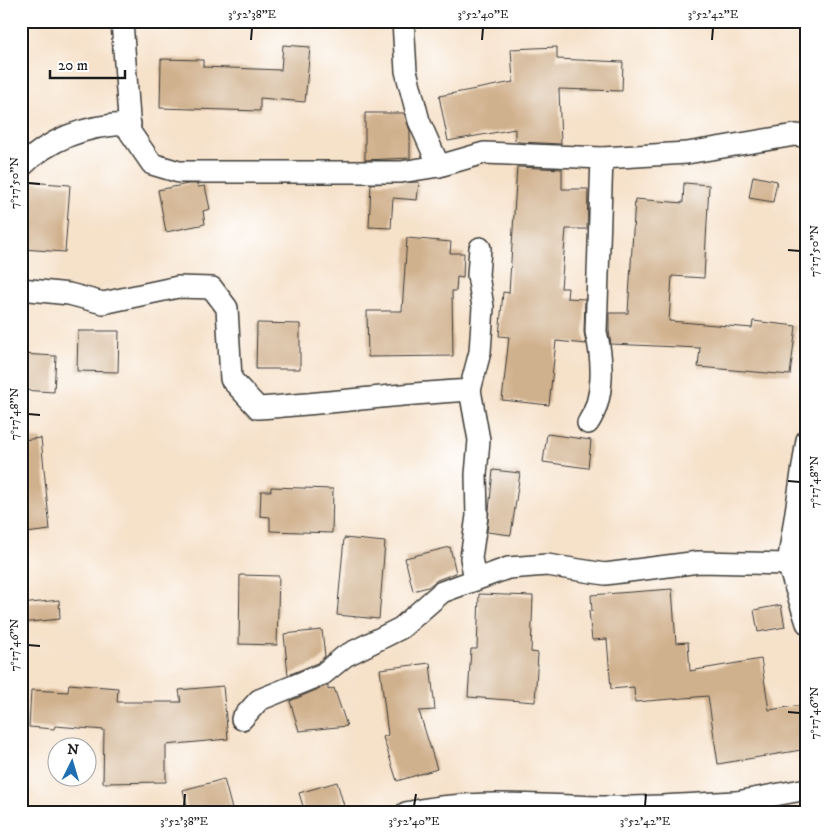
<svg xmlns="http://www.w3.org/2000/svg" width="828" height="834" font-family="'IM FELL DW Pica',serif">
  <rect width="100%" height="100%" fill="#fff"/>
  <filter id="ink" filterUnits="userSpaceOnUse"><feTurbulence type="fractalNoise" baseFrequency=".02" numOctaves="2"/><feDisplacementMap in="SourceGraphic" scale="10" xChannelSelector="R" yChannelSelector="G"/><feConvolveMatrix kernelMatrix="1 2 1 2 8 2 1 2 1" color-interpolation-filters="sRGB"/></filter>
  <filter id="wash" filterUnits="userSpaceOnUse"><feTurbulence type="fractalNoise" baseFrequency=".0096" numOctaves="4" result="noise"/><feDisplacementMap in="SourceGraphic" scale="20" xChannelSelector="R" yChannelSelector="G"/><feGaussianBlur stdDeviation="1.12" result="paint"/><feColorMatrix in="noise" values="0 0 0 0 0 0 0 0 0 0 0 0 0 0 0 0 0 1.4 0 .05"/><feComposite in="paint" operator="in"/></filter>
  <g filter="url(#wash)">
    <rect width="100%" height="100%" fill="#f6e1c9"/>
    <g id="blocks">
      <g fill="#d0b18d">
        <path d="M283,45L310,47L305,102L260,98V111L160,108L161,59L203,60V67L281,70Z"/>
        <path d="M557,47V59L623,62L622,91L559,89L561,144L519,142L515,140V129L448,141L439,96L513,82L511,49Z"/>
        <path d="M365,113H404L410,131V158L365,160Z"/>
        <path d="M517,167L562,169V189H588L587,229H566L561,288H568L567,298L585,299L584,332L586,344L556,341L549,405L502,400L509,337L499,336L503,292L509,293Z"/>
        <path d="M753,176L777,181L773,202L749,198Z"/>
        <path d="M27,182L70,185L65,252L22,249Z"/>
        <path d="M419,182L417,200L393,198L391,228L369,227L371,184Z"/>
        <path d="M684,183L709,185L704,278L672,276L669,321L752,328L753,321L796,326L790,375L698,367L700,348L611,344L609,331V313H628L635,199L683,203Z"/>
        <path d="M188,184H197L198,187L205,186L210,209L203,211L205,224L166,232L158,190Z"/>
        <path d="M407,238L451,242L450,253H464L463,278L457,277L456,291H452L453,356L368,357L367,311H402Z"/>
        <path d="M257,323L300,324V369H256Z"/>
        <path d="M78,331H119L118,372L77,371Z"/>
        <path d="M21,354L56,356L54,392L21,390Z"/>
        <path d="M547,434L591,440L588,468L543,462Z"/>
        <path d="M41,438L50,530L26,533L21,487V440Z"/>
        <path d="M493,470L520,473L511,535L487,532Z"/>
        <path d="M271,487L333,489L332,533L270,531V517L260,516L261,491H271Z"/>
        <path d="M344,538L385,542L379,619L337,615Z"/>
        <path d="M450,547L456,573L437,580L428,587L413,591L405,558Z"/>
        <path d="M240,575L279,576L277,645L239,644Z"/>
        <path d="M672,589L676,643L688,642L690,671L761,659L769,710L801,705L807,749L718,764L708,696L635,702L634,687L611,689L607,639L592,640L589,611H592L591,595Z"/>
        <path d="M479,594L533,596L531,652L538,653L535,702L468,697L471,649H477Z"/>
        <path d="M59,600L60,619L21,623V604Z"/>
        <path d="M781,605L785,627L758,632L754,610Z"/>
        <path d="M322,630L325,656L317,663L288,675L284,634Z"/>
        <path d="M430,663L435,710L419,711L437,769L397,781L383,737L388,735L380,669Z"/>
        <path d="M69,684L118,688L117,702H181L179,690L223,686L228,739L166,745V782L103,783L104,730L55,726L54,729L29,727L31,690L68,692Z"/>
        <path d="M328,685V690L334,688L347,726L299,731L290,701Z"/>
        <path d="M224,779L233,813H189L183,790Z"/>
        <path d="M337,782L344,806L321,813H305L299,793Z"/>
      </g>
    </g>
  </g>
  <g filter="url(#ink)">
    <use href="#blocks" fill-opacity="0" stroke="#3d3a36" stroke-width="1"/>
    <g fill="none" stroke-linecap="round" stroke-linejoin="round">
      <g stroke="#3d3a36" stroke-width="24">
        <g id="street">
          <path d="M122,21L130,132L152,164L179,172H401L439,166L484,153L602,158L687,153L795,135L807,136"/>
          <path d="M403,21L406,71L419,121L439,166"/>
          <path d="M21,167C50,138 89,125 130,124"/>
          <path d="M21,289L69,294L103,303L178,287L212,288L227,308L231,379L258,408C329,403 399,394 470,390L480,352L483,307L478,275L480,248"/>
          <path d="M470,390L479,440L476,475L477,516L471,558L475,580"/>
          <path d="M588,423C605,398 603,360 596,332L602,158"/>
          <path d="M807,440L788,564L807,623"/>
          <path d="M242,719L259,700L323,674L345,656L401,628L442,592L508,568L547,565L605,574L699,562L788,564"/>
          <path d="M406,813C470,798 538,806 604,807C648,808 693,804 737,802"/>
          <path d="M732,813L737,802L807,789"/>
        </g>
      </g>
      <use href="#street" stroke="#fff" stroke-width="21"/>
    </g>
  </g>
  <path fill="none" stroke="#1c1c1c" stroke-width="2" d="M251,40L252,28M482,40L483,28M712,40L713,28M28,183L40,184M788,250L800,251M28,414L40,415M788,481L800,482M28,645L40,646M788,712L800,713M184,806L185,794M414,806L416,794M645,806L646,794"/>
  <rect width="828" height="834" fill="none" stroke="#fff" stroke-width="55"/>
  <g transform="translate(72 762) rotate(5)"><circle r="24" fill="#ffffff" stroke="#a4a4a4"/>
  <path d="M0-4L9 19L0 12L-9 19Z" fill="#1f6fb2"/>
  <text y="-8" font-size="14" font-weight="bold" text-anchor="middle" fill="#1c1c1c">N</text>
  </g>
  <path d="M50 70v8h75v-8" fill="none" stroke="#1c1c1c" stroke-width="2.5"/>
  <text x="58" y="70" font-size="15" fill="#1c1c1c" stroke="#ffffff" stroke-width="4" paint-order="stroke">20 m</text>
  <rect x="28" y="28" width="772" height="778" fill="none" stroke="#1c1c1c" stroke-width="2"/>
  <g font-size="12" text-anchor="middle" fill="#1c1c1c">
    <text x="252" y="18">3°52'38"E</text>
    <text x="483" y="18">3°52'40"E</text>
    <text x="713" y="18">3°52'42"E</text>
    <text transform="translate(14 183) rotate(-90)" y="4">7°17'50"N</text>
    <text transform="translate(814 251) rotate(-90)" y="4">7°17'50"N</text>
    <text transform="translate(14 414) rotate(-90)" y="4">7°17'48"N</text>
    <text transform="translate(814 482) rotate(-90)" y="4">7°17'48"N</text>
    <text transform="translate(14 645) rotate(-90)" y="4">7°17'46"N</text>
    <text transform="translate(814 713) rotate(-90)" y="4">7°17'46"N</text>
    <text x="184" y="825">3°52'38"E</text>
    <text x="414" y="825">3°52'40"E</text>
    <text x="645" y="825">3°52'42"E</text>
  </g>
</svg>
